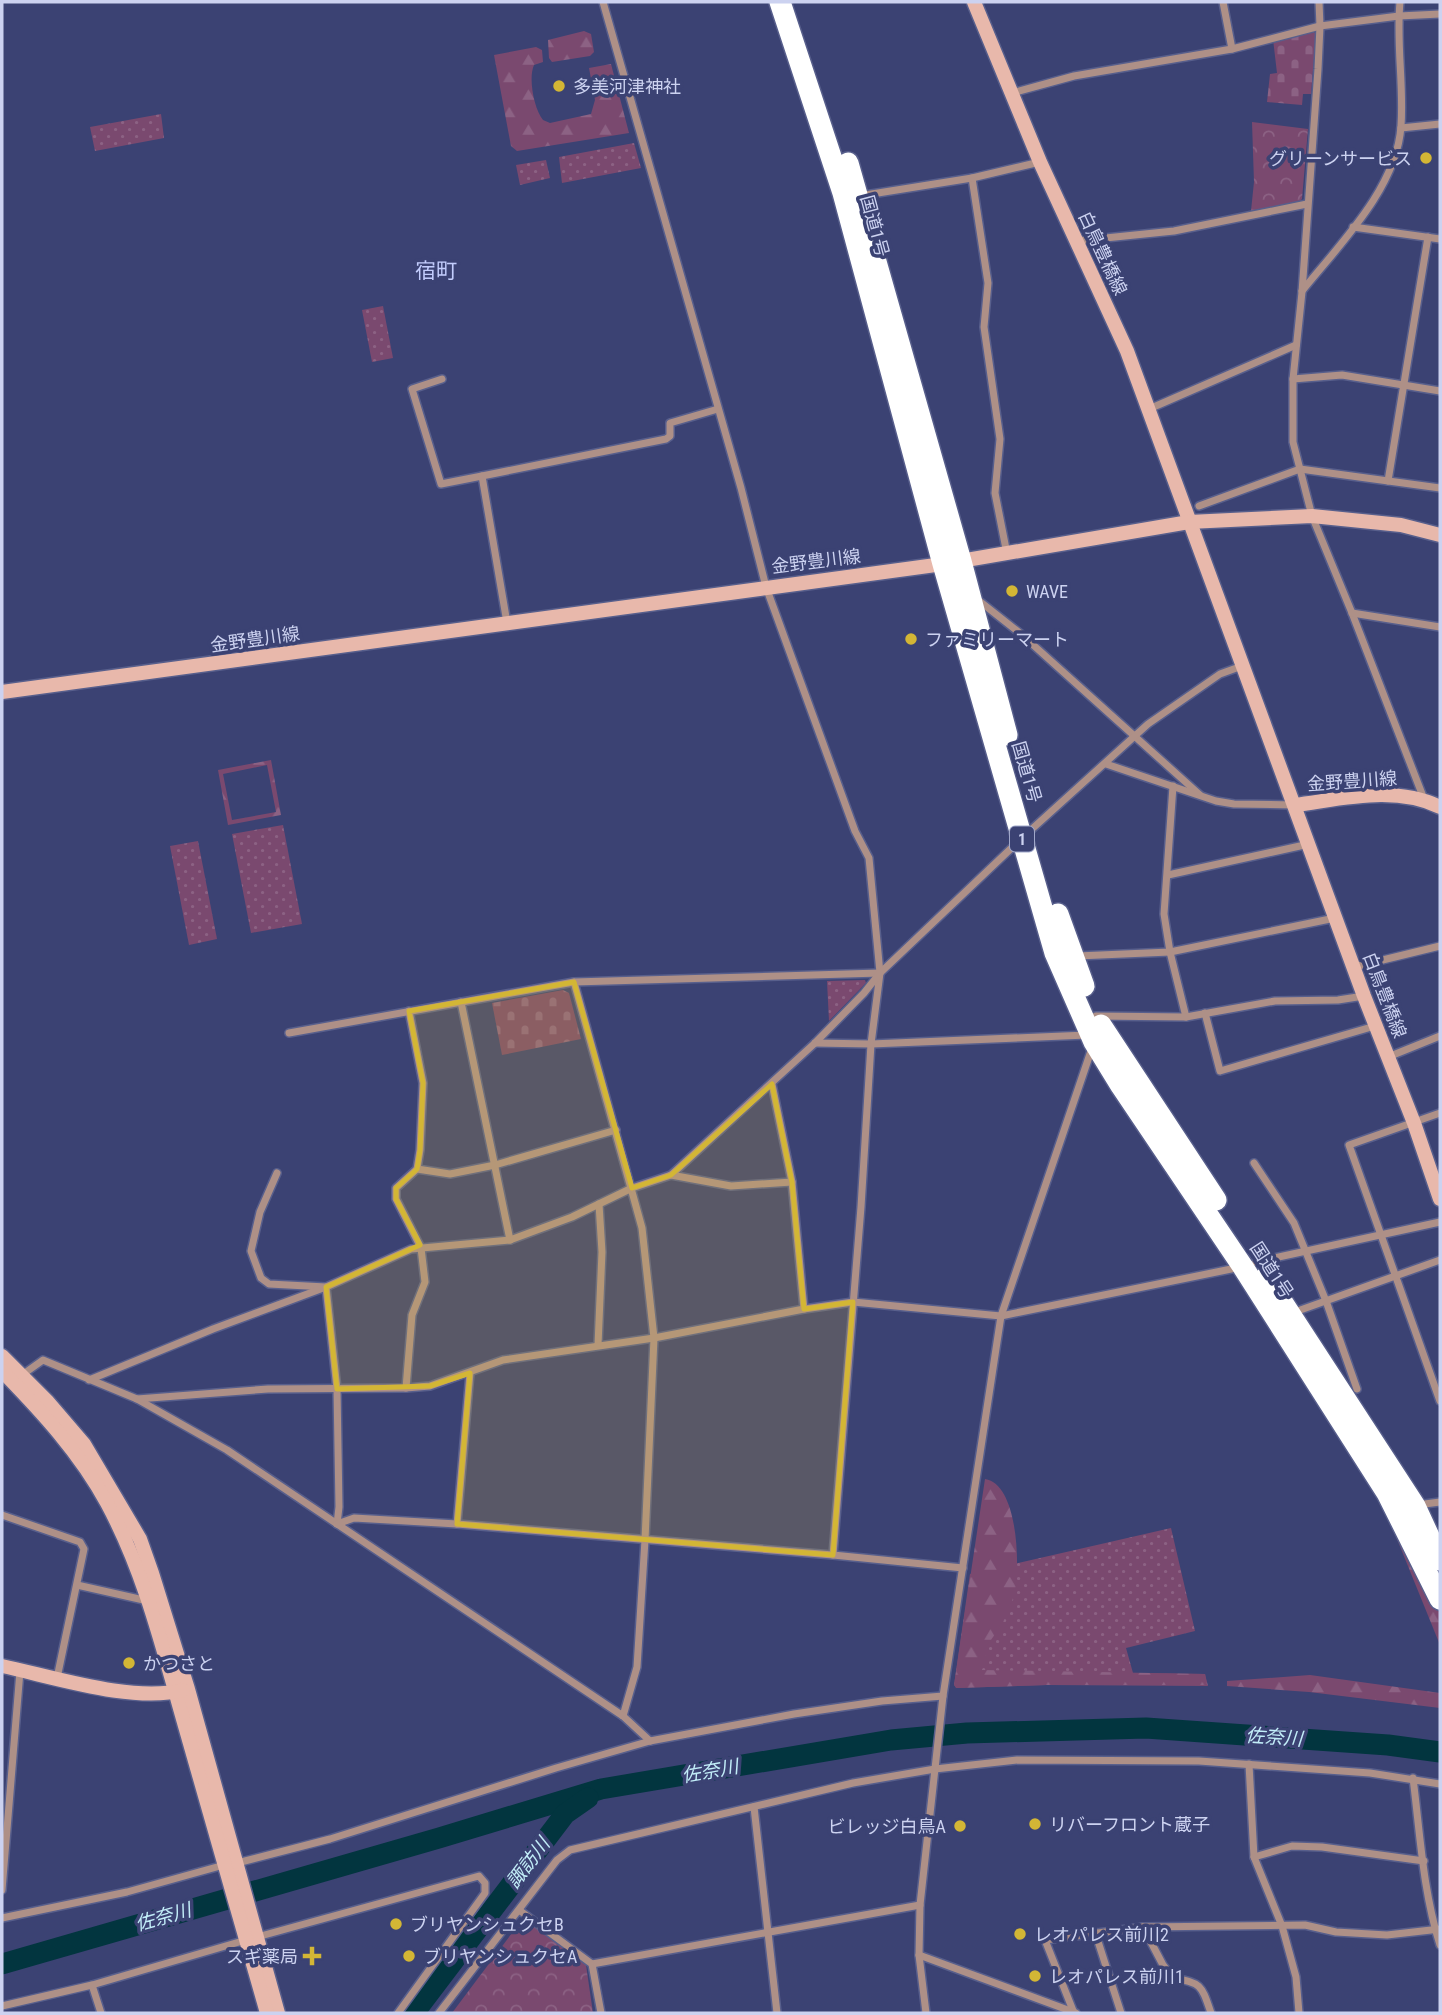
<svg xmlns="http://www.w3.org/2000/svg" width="1442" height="2015" font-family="'Roboto Condensed','Noto Sans JP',sans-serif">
  <defs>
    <pattern id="grass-dots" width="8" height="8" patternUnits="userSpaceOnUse" patternTransform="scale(1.75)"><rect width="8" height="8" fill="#7a496f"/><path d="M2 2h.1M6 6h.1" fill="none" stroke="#8c6284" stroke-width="1.8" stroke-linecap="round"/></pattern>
    <pattern id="forest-firs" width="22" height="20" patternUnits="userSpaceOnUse" patternTransform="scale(1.75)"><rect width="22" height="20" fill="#7a496f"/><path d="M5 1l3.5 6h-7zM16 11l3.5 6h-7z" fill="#8c6284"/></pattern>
    <pattern id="cemetery-stones" width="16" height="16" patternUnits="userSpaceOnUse" patternTransform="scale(1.75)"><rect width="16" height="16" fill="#7a496f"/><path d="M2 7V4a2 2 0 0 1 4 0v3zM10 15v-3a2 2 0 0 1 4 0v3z" fill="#8c6284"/></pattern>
    <pattern id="park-crowns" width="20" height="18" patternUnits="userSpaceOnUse" patternTransform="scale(1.75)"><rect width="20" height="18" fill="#7a496f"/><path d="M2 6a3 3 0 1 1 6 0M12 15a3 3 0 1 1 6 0" fill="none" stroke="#8c6284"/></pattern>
  </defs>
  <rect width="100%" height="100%" fill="#3b4273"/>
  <g fill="url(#grass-dots)">
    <path d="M161,114L164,138L95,151L90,127Z"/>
    <path d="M634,143L641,168L562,183L559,157Z"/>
    <path d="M546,160L550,178L520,185L516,165Z"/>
    <path d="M383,306L393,358L372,362L362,310Z"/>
    <path d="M283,825L302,924L251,933L232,834Z"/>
    <path d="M198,841L217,939L189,945L170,846Z"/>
    <path d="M865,980L866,983L829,1021L827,981Z"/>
    <path d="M1171,1528L1195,1631L1126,1648L1133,1673L1205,1674L1208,1686L1047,1685L956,1688L954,1685L970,1574Z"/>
  </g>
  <g fill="url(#forest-firs)" fill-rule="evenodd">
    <path d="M584,31L591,34L594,52L590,56L552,62L549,58L548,40Z"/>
    <path d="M536,47L542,50L543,62L534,65C528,78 534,109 543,120L550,123L591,114L595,100L589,68L611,64L629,133L517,151L511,146L494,55Z"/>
    <path d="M271,760L281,815L228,825L218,770ZM267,765L276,812L232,820L223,774Z"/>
    <path d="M985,1479C1018,1484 1020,1565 1015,1591C1012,1603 1007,1615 1001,1626C997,1632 992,1637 989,1644C986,1652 984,1662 982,1670L1205,1674L1207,1685H1046L957,1688L954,1685Z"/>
    <path d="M1387,1506L1440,1614V1645L1384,1507Z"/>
    <path d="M1310,1675L1440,1693V1708L1309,1692L1227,1686V1681Z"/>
  </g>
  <g fill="url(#cemetery-stones)">
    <path d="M1313,31L1316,34L1311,94H1303L1302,105L1267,102L1270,74L1277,73L1273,39Z"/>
    <path d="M563,990L569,993L581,1039L502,1055L492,1003Z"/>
  </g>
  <g fill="url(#park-crowns)">
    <path d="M1252,122L1308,129L1302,199L1299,202L1251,211L1254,182Z"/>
    <path d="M526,1920L586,1965L593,2013H452L521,1921Z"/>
  </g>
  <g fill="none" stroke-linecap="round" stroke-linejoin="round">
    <g stroke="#02353f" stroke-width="21">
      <path d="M2,1964L439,1838L601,1789L891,1740L967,1733L1146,1728L1388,1745L1440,1752"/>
      <path d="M414,2013L565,1814L588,1798"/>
    </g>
    <g stroke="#585f8c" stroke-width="10">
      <g id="street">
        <path d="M603,2L741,488L766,587L855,831L869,858L880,973L871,1044L861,1207L833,1555"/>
        <path d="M1223,2L1232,49"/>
        <path d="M1319,2L1320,26L1318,69L1302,292L1293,379V442L1312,516L1352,613L1424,799"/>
        <path d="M1012,93L1074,76L1232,49L1320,26L1399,16L1440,14"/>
        <path d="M1401,128L1440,124"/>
        <path d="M972,178L988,283L984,327L1000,439L995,493L1007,554"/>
        <path d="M859,196L972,178L1040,162"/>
        <path d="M1353,227L1440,239"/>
        <path d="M1076,241L1174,231L1307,204"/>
        <path d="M1302,291C1339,245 1397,188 1401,126C1404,85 1396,43 1400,2"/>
        <path d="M442,379L412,389L441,484L482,476L507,623"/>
        <path d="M1293,379L1342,375L1440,391"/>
        <path d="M1149,409L1296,345"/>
        <path d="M482,476L666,439L670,436V423L718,409"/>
        <path d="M1388,481L1428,237"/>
        <path d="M1199,506L1300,469L1440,488"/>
        <path d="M978,600L1021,634L1200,795"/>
        <path d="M1352,613L1440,627"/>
        <path d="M1106,764L1216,801L1234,804L1295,805"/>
        <path d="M1173,786L1164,914L1170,952L1186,1017"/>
        <path d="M1168,875L1309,844"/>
        <path d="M1077,956L1170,952L1335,918"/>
        <path d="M1354,967L1440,946"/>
        <path d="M574,982L642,1228L654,1338L645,1540L637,1667L623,1716"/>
        <path d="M461,1002L510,1240"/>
        <path d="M1205,1013L1220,1071L1375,1026"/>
        <path d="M1096,1016L1186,1017L1275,1001L1338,1000L1364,996"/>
        <path d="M289,1033L574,982L880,973"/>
        <path d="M815,1043L871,1044L1087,1035"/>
        <path d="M1388,1057L1440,1036"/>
        <path d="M772,1084L792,1182L804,1309"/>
        <path d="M1440,1113L1349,1145L1440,1401"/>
        <path d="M1254,1163L1294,1223L1326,1301L1357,1389"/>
        <path d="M417,1169L450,1174L495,1165L616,1130"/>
        <path d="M277,1173L260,1212L251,1251L261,1278L269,1284L326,1287L337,1389L339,1507L337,1524"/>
        <path d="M671,1175L731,1186L792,1182"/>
        <path d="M1256,1262L1440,1222"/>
        <path d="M1292,1313L1440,1260"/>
        <path d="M598,1345L602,1252L599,1204"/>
        <path d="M22,1375L43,1360L137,1399L227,1450L623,1716L650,1741"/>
        <path d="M89,1380L213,1329L326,1287L411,1249L510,1240L572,1217L632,1188L671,1175L815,1043L864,993L880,973L1022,838L1148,724L1220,674L1242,666"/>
        <path d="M406,1388L412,1315L425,1282L421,1248L396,1199V1188L417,1169L420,1150L423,1083L409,1011"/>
        <path d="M137,1399L268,1389L406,1388L430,1386L503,1360L654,1338L804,1309L853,1302L1001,1316L1241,1267"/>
        <path d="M1417,1505L1440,1502"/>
        <path d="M2,1515L80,1542L84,1549L57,1678"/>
        <path d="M337,1524L354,1518L457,1524L833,1555L963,1568"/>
        <path d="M457,1524L470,1373"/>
        <path d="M77,1585L148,1601"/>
        <path d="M1249,1764L1254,1857L1282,1926L1296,1977L1299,2013"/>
        <path d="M1413,1778C1420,1833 1423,1892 1440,1945"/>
        <path d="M754,1807L777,2013"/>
        <path d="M1254,1857L1292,1846L1322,1847L1424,1861"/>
        <path d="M237,1863L330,1839L556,1768L650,1741L794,1714L882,1701L943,1696"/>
        <path d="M2,1890L20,1671"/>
        <path d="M519,1910L592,1964L601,2013"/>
        <path d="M2,1918L127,1892L224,1865"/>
        <path d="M1143,1927L1163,1965L1173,1978C1202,1982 1202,1987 1211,2013"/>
        <path d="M1095,1932L1121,2013"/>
        <path d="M257,1937L479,1876L485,1883V1893L398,2013"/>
        <path d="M919,1955L1076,2013"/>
        <path d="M592,1964L920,1905"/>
        <path d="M92,1985L101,2013"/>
        <path d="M2,2006L92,1985L246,1940"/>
        <path d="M439,2013L557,1860L570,1850L853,1783L935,1769L1017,1760L1199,1761L1370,1773L1440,1784"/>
        <path d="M926,2013L919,1955L920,1905L943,1696L1001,1316L1092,1048"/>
        <path d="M1074,2013L1045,1940L1143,1927L1305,1925L1336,1932L1387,1935L1440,1929"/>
      </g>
    </g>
    <g stroke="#585f8c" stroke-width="17">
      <g id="secondary">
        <path d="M974,2L1040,162L1127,351L1364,996L1414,1123L1440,1199"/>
        <path d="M2,692L943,564L1189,522L1312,516L1401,525L1440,535"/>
        <path d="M1295,805C1342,799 1395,785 1440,807"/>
        <path d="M2,1356L48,1402L84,1444L140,1539L152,1573L188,1689L278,2013"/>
        <path d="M2,1371C41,1411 80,1453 107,1503C146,1575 164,1654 187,1733C213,1826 241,1920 267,2013"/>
        <path d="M2,1666C54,1677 133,1703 183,1690"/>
      </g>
    </g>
    <g stroke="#585f8c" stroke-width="24">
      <g id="highway">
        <path d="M780,2L843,193L943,564L1055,953L1094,1042L1121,1086L1243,1267L1387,1493L1440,1599"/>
        <path d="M848,163L961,561L1007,735"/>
        <path d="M1058,914L1084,986"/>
        <path d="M1101,1025L1216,1200"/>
        <path d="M1266,1277L1415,1506L1440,1560"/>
      </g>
    </g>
    <use href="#street" stroke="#ae9087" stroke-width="7"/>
    <use href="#secondary" stroke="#e8b8ab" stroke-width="14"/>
    <use href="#highway" stroke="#fff" stroke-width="21"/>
  </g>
  <path fill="#d3b635" fill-opacity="0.2" stroke="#d3b635" stroke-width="5" stroke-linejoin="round" d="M574,982L632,1188L671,1175L772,1084L792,1182L804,1309L853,1302L833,1555L457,1524L470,1373L430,1386L337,1389L326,1287L420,1245L396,1199V1188L417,1169L420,1150L423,1083L409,1011Z"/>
  <g fill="#d3b635" stroke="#3b4273" stroke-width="2.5">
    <circle cx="559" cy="86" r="7"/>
    <circle cx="1426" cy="158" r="7"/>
    <circle cx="1012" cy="591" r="7"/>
    <circle cx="911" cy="639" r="7"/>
    <circle cx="129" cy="1663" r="7"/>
    <circle cx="1035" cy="1824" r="7"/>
    <circle cx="960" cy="1826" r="7"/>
    <circle cx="396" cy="1924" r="7"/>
    <circle cx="1020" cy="1934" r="7"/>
    <path d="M308.5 1945.5h7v7h7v7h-7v7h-7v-7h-7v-7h7z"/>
    <circle cx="409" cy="1956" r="7"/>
    <circle cx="1035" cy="1976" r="7"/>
  </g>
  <g text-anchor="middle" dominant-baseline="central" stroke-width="7" stroke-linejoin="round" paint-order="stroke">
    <rect fill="#3b4273" stroke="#a0a7ca" stroke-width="2" x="1010" y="826.5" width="24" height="25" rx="5"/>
    <g font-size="16" font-weight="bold" fill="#ccd2f0">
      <text x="1022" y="839">1</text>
    </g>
    <g font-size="18" fill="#ccd2f0" stroke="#3b4273" text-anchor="start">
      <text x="573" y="86">多美河津神社</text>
      <text x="1412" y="158" text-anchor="end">グリーンサービス</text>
      <text x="1026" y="591">WAVE</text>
      <text x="925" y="639">ファミリーマート</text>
      <text x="143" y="1663">かつさと</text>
      <text x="1049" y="1824">リバーフロント蔵子</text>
      <text x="946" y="1826" text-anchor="end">ビレッジ白鳥A</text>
      <text x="410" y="1924">ブリヤンシュクセB</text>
      <text x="1034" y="1934">レオパレス前川2</text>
      <text x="298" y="1956" text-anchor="end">スギ薬局</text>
      <text x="423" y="1956">ブリヤンシュクセA</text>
      <text x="1049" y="1976">レオパレス前川1</text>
    </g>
    <g font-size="18" fill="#ccd2f0" stroke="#3b4273">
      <text transform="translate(875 226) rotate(75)">国道1号</text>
      <text transform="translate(1103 253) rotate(65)">白鳥豊橋線</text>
      <text transform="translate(816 561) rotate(-7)">金野豊川線</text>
      <text transform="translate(255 639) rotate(-8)">金野豊川線</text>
      <text transform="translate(1027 772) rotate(74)">国道1号</text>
      <text transform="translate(1352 781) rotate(-4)">金野豊川線</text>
      <text transform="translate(1385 995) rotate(69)">白鳥豊橋線</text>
      <text transform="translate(1272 1270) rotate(57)">国道1号</text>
    </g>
    <g font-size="19" font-style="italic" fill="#c2edf8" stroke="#3b4273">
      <text transform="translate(1274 1737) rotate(4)">佐奈川</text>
      <text transform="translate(710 1771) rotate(-10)">佐奈川</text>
      <text transform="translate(528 1863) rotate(-53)">諏訪川</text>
      <text transform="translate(163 1917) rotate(-16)">佐奈川</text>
    </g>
    <g font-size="21" fill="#c3cdfd" stroke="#3b4273">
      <text x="436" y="271">宿町</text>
    </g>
  </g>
  <rect width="1442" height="2015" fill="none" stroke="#ccd2f0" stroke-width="7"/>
</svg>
